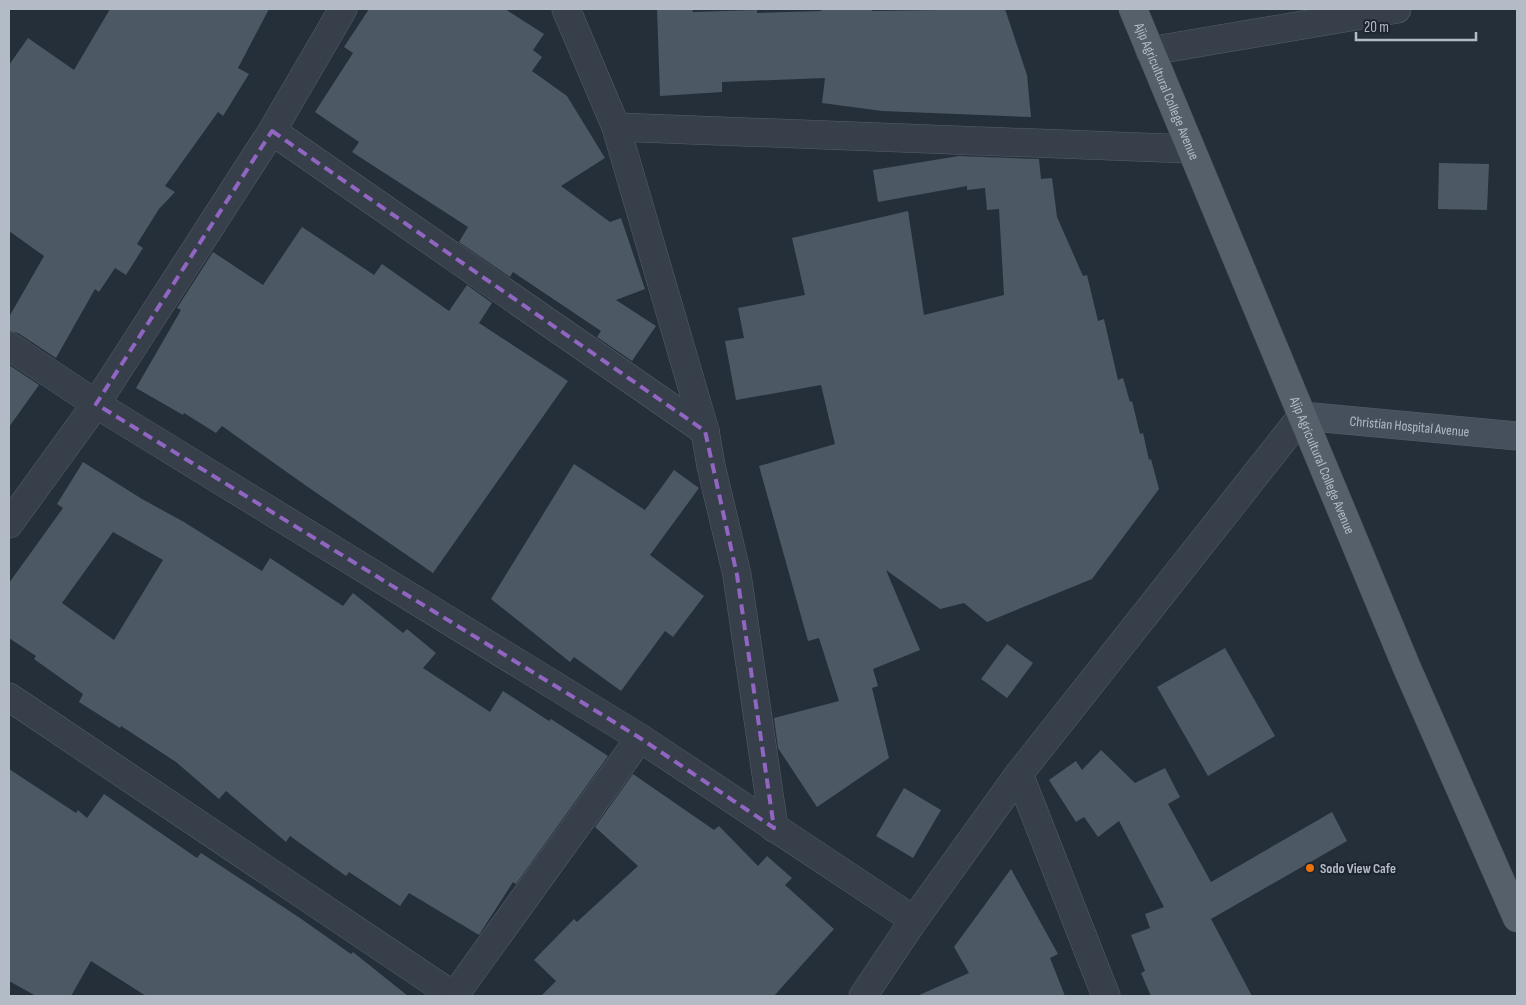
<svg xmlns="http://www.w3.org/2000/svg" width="1526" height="1005" font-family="'Sofia Sans Condensed',sans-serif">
  <rect width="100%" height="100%" fill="#242f3a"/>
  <g fill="#4d5865" fill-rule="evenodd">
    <path d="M110,9H269L238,68L249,74L223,116L218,112L165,186L175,192L159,209L137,244L143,248L126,275L115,268L99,292L95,289L56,358L18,333L9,331V317L44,256L9,231V65L28,38L74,70Z"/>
    <path d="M369,9H505L544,34L533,50L542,57L532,71L567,96L605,158L561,186L610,222L621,218L645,289L616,300L656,326L632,361L597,337L601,331L513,272L510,277L459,242L468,227L352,152L359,142L315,112L353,53L344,47Z"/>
    <path d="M657,9H692L693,12L757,10V13L821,11V9H872V11L1005,9L1027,75L1031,117L882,111L822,103L825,78L722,82V92L660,96Z"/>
    <path d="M959,156L1039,159L1041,179L1052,178L1057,217L1083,276L1087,275L1098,321L1104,319L1118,380L1123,378L1130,402L1132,401L1140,434L1143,433L1149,460L1151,459L1159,489L1092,579L987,622L964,603L940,609L886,570L920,650L873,669L878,686L872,688L889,758L817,807L778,748L774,718L839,701L819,638L808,641L759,466L835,444L821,385L736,400L725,341L744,338L738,308L805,295L792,238L908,211L924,315L1004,295L999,209L987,210L985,188L967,190V186L878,202L873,170Z"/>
    <path d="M1439,163L1489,164L1487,210L1438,209Z"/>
    <path d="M302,227L374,275L382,264L449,311L467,285L492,303L479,323L568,381L433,573L305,485L222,426L216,433L184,413L183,415L136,388L181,310L177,308L213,252L263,285Z"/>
    <path d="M9,365L39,385L9,427Z"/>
    <path d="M83,462L142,499L184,522L262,571L270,558L343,606L353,593L403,633L407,629L436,653L423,668L490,712L503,691L549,721L551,719L608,756L516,884L513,882L479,935L409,893L400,906L349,872L346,876L290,836L286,842L226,791L219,799L176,762L121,726L120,728L79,702L83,694L34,659L36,656L9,638V583L63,508L57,504ZM113,532L163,560L114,640L62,603Z"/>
    <path d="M574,464L645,510L674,470L699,488L650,555L704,596L673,637L665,631L621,691L574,657L570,662L491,599Z"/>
    <path d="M1007,644L1033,663L1007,698L981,679Z"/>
    <path d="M1225,648L1275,736L1208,776L1157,687Z"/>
    <path d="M1101,750L1135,783L1165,768L1180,797L1168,804L1211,882L1332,812L1347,841L1211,919L1252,996H1151L1141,973L1145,971L1131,935L1150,928L1145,914L1164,907L1119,821L1098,837L1084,817L1076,822L1049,780L1076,761L1082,770Z"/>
    <path d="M9,769L76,813L78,810L87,818L104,794L197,858L201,853L300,918L351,954L353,952L408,996H146L91,961L71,996H36L9,981Z"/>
    <path d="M633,774L714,830L719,826L758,866L767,856L792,878L785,885L834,929L774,996H541L556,981L534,960L574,919L577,922L638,866L595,827Z"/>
    <path d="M904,788L941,810L913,858L876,836Z"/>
    <path d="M1011,869L1058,954L1050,958L1065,996H917L969,973L954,947Z"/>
  </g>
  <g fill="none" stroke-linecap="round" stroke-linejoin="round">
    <g stroke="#565e68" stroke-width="29">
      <g id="minor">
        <path d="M566,9L616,127L705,431L711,466L737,575L774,828"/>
        <path d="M1150,51L1397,9"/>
        <path d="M616,127L1190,149"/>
        <path d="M272,131L705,431"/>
        <path d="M9,346L96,404L640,738L914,920"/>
        <path d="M9,524L96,404L272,131L343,9"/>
        <path d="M9,697L454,996"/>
        <path d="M1019,774L1106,996"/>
        <path d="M454,996L640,738"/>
      </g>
    </g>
    <g stroke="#565e68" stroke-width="29">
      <path id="tertiary" d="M863,996L914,920L1019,774L1302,416"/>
    </g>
    <g stroke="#565e68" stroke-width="29">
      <g id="secondary">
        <path id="s1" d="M1302,416L1517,436"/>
      </g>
    </g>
    <g stroke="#444c56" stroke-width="29">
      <g id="primary">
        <path id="s2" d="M1133,9L1407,668L1517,918"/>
      </g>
    </g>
    <use href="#minor" stroke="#37404a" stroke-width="28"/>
    <use href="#tertiary" stroke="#37404a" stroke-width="28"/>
    <use href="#secondary" stroke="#46505d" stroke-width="28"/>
    <use href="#primary" stroke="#55606a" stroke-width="28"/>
  </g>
  <path fill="none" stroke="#9165c2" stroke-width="4" stroke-dasharray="10 6" stroke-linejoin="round" d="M272,131L705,431L737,575L774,828L640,738L96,404Z"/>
  <circle fill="#e8710a" stroke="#1d252f" stroke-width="2" cx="1310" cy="868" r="5"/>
  <g text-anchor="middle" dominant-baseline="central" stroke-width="4.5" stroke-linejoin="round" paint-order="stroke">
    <g font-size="14" fill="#b3bbc6" stroke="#1d252f">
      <text stroke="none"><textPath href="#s2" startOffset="89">Ajip Agricultural College Avenue</textPath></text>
      <text stroke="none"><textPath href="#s1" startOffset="108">Christian Hospital Avenue</textPath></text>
      <text stroke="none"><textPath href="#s2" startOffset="494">Ajip Agricultural College Avenue</textPath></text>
    </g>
    <g font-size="14" font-weight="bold" fill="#b3bbc6" stroke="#1d252f" text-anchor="start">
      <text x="1320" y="868">Sodo View Cafe</text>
    </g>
  </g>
  <rect width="1526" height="1005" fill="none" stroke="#b3bbc6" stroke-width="20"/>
  <path d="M1356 32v8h120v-8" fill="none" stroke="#b3bbc6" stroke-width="2.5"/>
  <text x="1364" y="32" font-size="15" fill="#b3bbc6" stroke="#1d252f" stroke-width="4" paint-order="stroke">20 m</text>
</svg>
